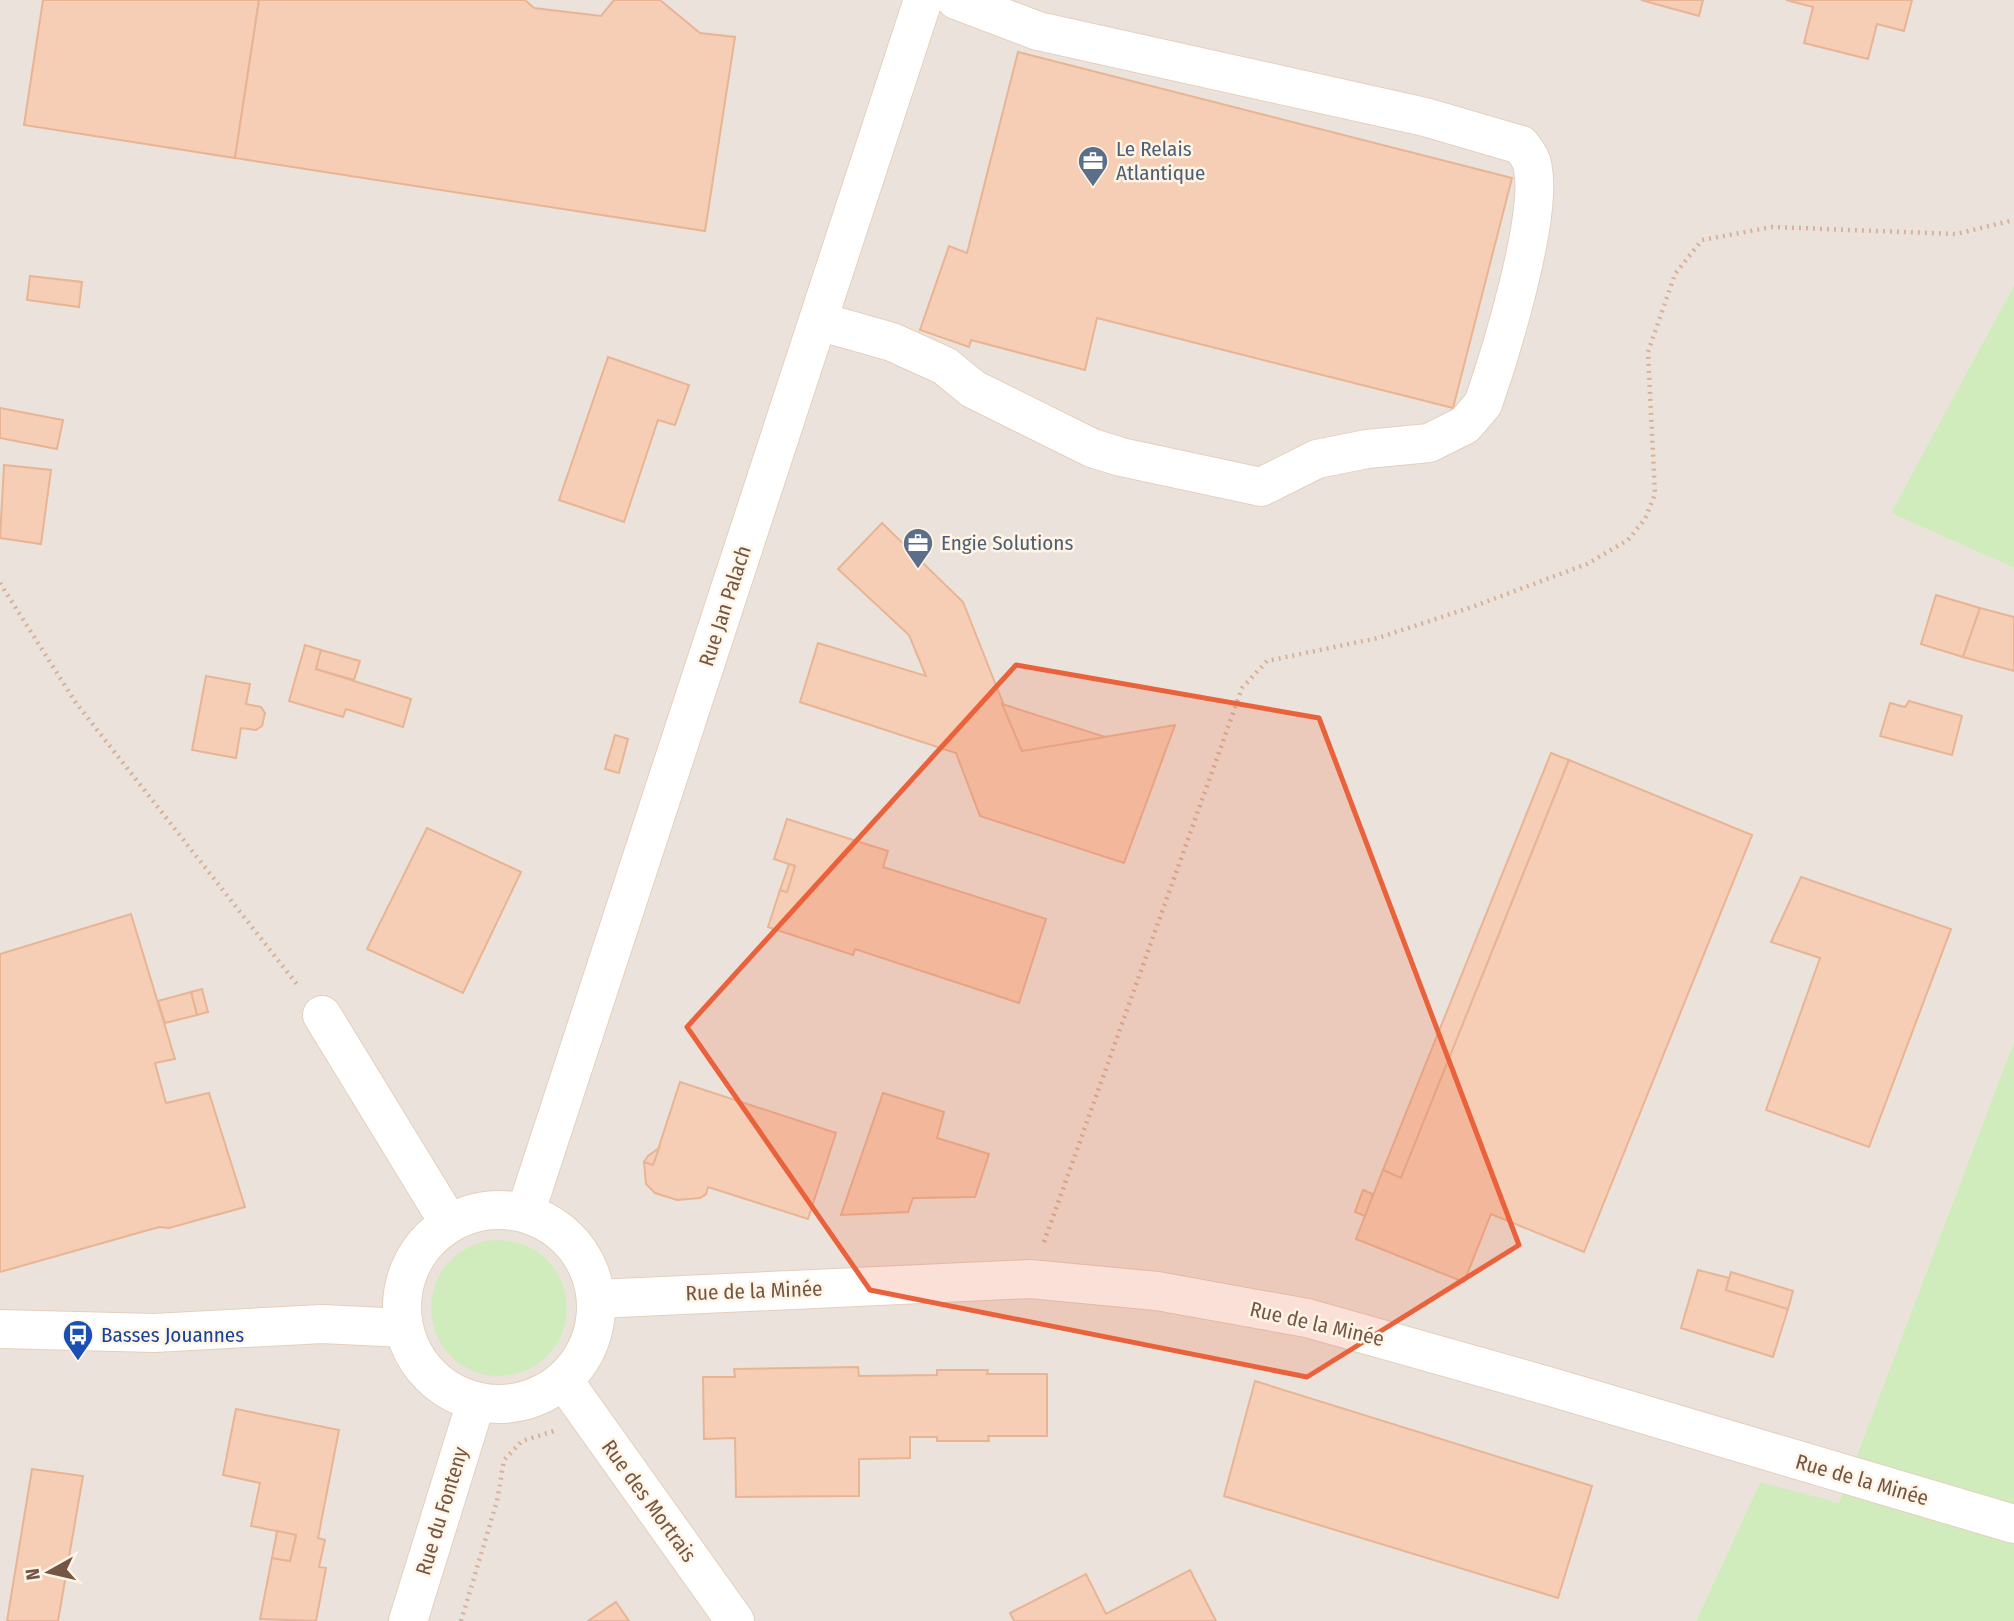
<svg xmlns="http://www.w3.org/2000/svg" width="2014" height="1621" font-family="'Fira Sans Condensed',sans-serif">
  <rect width="100%" height="100%" fill="#fef2df"/>
  <path fill="#ebe3db" d="M0,0H2014V285L1892,513L2014,568V1041L1839,1504L1760,1482L1696,1621H0Z"/>
  <g fill="#d0ecbd">
    <path d="M2014,285V568L1891,513Z"/>
    <path d="M2014,1041V1621H1696L1760,1482L1839,1503Z"/>
    <circle cx="499" cy="1308" r="68"/>
  </g>
  <g fill="#f5ceb5" stroke="#e8b494" stroke-width="2">
    <path d="M43,0H259L235,158L24,125Z"/>
    <path d="M259,0H525L534,8L601,16L614,0H660L700,33L735,37L705,231L235,158Z"/>
    <path d="M1641,0H1703L1699,16Z"/>
    <path d="M1786,0H1912L1904,31L1877,24L1868,59L1804,43L1813,7Z"/>
    <path d="M1018,52L1512,178L1453,408L1097,318L1085,370L971,340L969,347L920,330L949,246L967,253Z"/>
    <path d="M30,276L82,282L79,307L27,300Z"/>
    <path d="M608,357L689,385L675,425L658,420L624,522L559,500Z"/>
    <path d="M0,408L63,420L57,449L0,438Z"/>
    <path d="M4,465L51,470L41,544L0,538Z"/>
    <path d="M882,523L963,602L1022,751L1175,725L1124,863L980,816L956,753L800,702L818,643L926,676L909,635L838,569Z"/>
    <path d="M1936,595L1980,608L1963,657L1921,644Z"/>
    <path d="M1980,608L2014,617V671L1963,657Z"/>
    <path d="M305,645L321,650L316,669L411,699L403,727L346,709L343,717L289,701Z"/>
    <path d="M321,650L360,661L354,680L316,669Z"/>
    <path d="M206,676L250,684L246,704L261,707L265,713L262,726L256,730L241,728L236,758L192,750Z"/>
    <path d="M1909,701L1962,716L1952,755L1880,736L1890,703L1905,707Z"/>
    <path d="M1002,704L1105,737L1022,751Z"/>
    <path d="M615,735L628,739L619,773L605,769Z"/>
    <path d="M1551,753L1569,760L1401,1178L1383,1170Z"/>
    <path d="M1569,760L1752,835L1584,1252L1491,1214L1464,1282L1356,1239L1383,1170L1401,1178Z"/>
    <path d="M787,819L888,851L883,867L1046,919L1019,1003L855,949L853,955L768,927L780,890L787,892L795,866L774,859Z"/>
    <path d="M427,828L521,872L463,993L367,949Z"/>
    <path d="M789,864L795,866L787,892L780,890Z"/>
    <path d="M1801,877L1951,929L1869,1147L1766,1110L1820,958L1771,942Z"/>
    <path d="M131,914L175,1059L155,1063L166,1103L209,1093L245,1207L169,1228L159,1227L0,1272V954Z"/>
    <path d="M202,989L208,1012L197,1015L191,992Z"/>
    <path d="M191,992L197,1015L165,1023L158,1001Z"/>
    <path d="M680,1082L836,1133L808,1219L708,1187L706,1194L700,1198L677,1200L655,1193L646,1184L644,1162L653,1165Z"/>
    <path d="M883,1093L944,1112L937,1138L989,1154L975,1197L913,1198L908,1212L841,1215Z"/>
    <path d="M659,1148L653,1165L644,1162L648,1156Z"/>
    <path d="M1363,1190L1373,1194L1365,1216L1355,1212Z"/>
    <path d="M1698,1270L1729,1278L1726,1290L1788,1309L1773,1357L1681,1328Z"/>
    <path d="M1731,1272L1793,1291L1788,1309L1726,1290Z"/>
    <path d="M858,1367L859,1376L937,1375V1370H988L987,1374H1047V1436H988L989,1441H937V1437H910V1458L859,1459V1496L736,1497L735,1438L704,1439L703,1377H735L734,1369Z"/>
    <path d="M1255,1381L1592,1486L1558,1598L1224,1496Z"/>
    <path d="M236,1409L339,1430L318,1538L325,1540L319,1567L326,1568L316,1621L260,1619L272,1558L290,1561L296,1535L251,1526L260,1483L223,1475Z"/>
    <path d="M32,1469L83,1476L58,1621H7Z"/>
    <path d="M277,1531L296,1535L290,1561L272,1558Z"/>
    <path d="M1190,1570L1216,1621H1014L1010,1613L1086,1574L1106,1614Z"/>
    <path d="M616,1602L629,1621H588Z"/>
  </g>
  <g fill="none" stroke-linecap="round" stroke-linejoin="round">
    <g stroke="#e4cfbd" stroke-width="40">
      <g id="minor">
        <path d="M818,321L892,342L945,366L973,389L1092,448L1121,457L1261,487L1317,459L1367,449L1429,443L1465,425L1483,404C1501,353 1542,219 1533,169C1532,159 1527,153 1521,145L1425,117L1038,31L956,0"/>
        <path d="M322,1015L449,1223"/>
        <circle cx="499" cy="1307" r="97"/>
        <path d="M526,1211L923,0"/>
        <path d="M597,1299L1030,1279L1157,1291L1307,1318L1548,1386L2014,1524"/>
        <path d="M0,1329L154,1333L322,1324L404,1328"/>
        <path d="M564,1381L735,1621"/>
        <path d="M408,1621L476,1402"/>
      </g>
    </g>
    <g stroke="#d9b198" stroke-width="4.5" stroke-dasharray="2 5" stroke-linecap="butt">
      <path d="M0,583L76,703L299,987"/>
      <path d="M1044,1242L1242,688L1267,661L1378,638L1472,607L1587,564L1628,540L1645,519L1655,494L1648,352L1675,274L1702,240L1772,227L1956,234L2014,220"/>
      <path d="M461,1621L497,1501L504,1460L522,1441L554,1431"/>
    </g>
    <use href="#minor" stroke="#fff" stroke-width="38"/>
  </g>
  <path fill="#ea623c" fill-opacity="0.2" stroke="#ea623c" stroke-width="5" stroke-linejoin="round" d="M1016,665L1319,718L1519,1245L1307,1377L870,1290L687,1027Z"/>
  <defs>
    <g id="office-pin" transform="scale(1.575)"><path d="M0 17L-7.5 6A9.5 9.5 0 1 1 7.5 6Z" fill="#5c6f8a" stroke="#fff5e6"/><path d="M-6-3h4V-5.5h4V-3h4V5H-6ZM-1-4.5V-3h2v-1.5ZM-6 0V1H6V0Z" fill="#fff"/></g>
    <g id="bus-pin" transform="scale(1.575)"><path d="M0 17L-7.5 6A9.5 9.5 0 1 1 7.5 6Z" fill="#1a4fb4" stroke="#fff5e6"/><path d="M-5-6H5V4H4V6H2V4H-2V6H-4V4H-5ZM-3.5-4V0h7V-4ZM-3.5 1.2v1.5H-2V1.2ZM2 1.2v1.5H3.5V1.2Z" fill="#fff"/></g>
  </defs>
  <g fill-rule="evenodd">
    <use href="#office-pin" x="1093" y="161"/>
    <use href="#office-pin" x="918" y="543"/>
    <use href="#bus-pin" x="78" y="1335"/>
  </g>
  <g text-anchor="middle" dominant-baseline="central" stroke-width="5" stroke-linejoin="round" paint-order="stroke">
    <g font-size="21" fill="#4e5e75" stroke="#fff5e6" text-anchor="start">
      <text x="1116" y="149">Le Relais<tspan x="1116" dy="24">Atlantique</tspan></text>
      <text x="941" y="543">Engie Solutions</text>
    </g>
    <g font-size="21" fill="#755645" stroke="#fff5e6">
      <text transform="translate(725 606) rotate(-72)">Rue Jan Palach</text>
      <text transform="translate(754 1291) rotate(-2)">Rue de la Minée</text>
      <text transform="translate(1317 1324) rotate(13)">Rue de la Minée</text>
      <text transform="translate(1862 1480) rotate(16)">Rue de la Minée</text>
      <text transform="translate(649 1501) rotate(54)">Rue des Mortrais</text>
      <text transform="translate(442 1511) rotate(-73)">Rue du Fonteny</text>
    </g>
    <g font-size="21" fill="#164399" stroke="#fff5e6" text-anchor="start">
      <text x="101" y="1335">Basses Jouannes</text>
    </g>
  </g>
  <g transform="translate(49 1572) rotate(262)" stroke="#fff5e6" stroke-width="5" paint-order="stroke">
  <path d="M0-5L12 26L0 18L-12 26Z" fill="#755645"/>
  <text y="-10" font-size="19" font-weight="bold" text-anchor="middle" fill="#755645">N</text>
  </g>
</svg>
